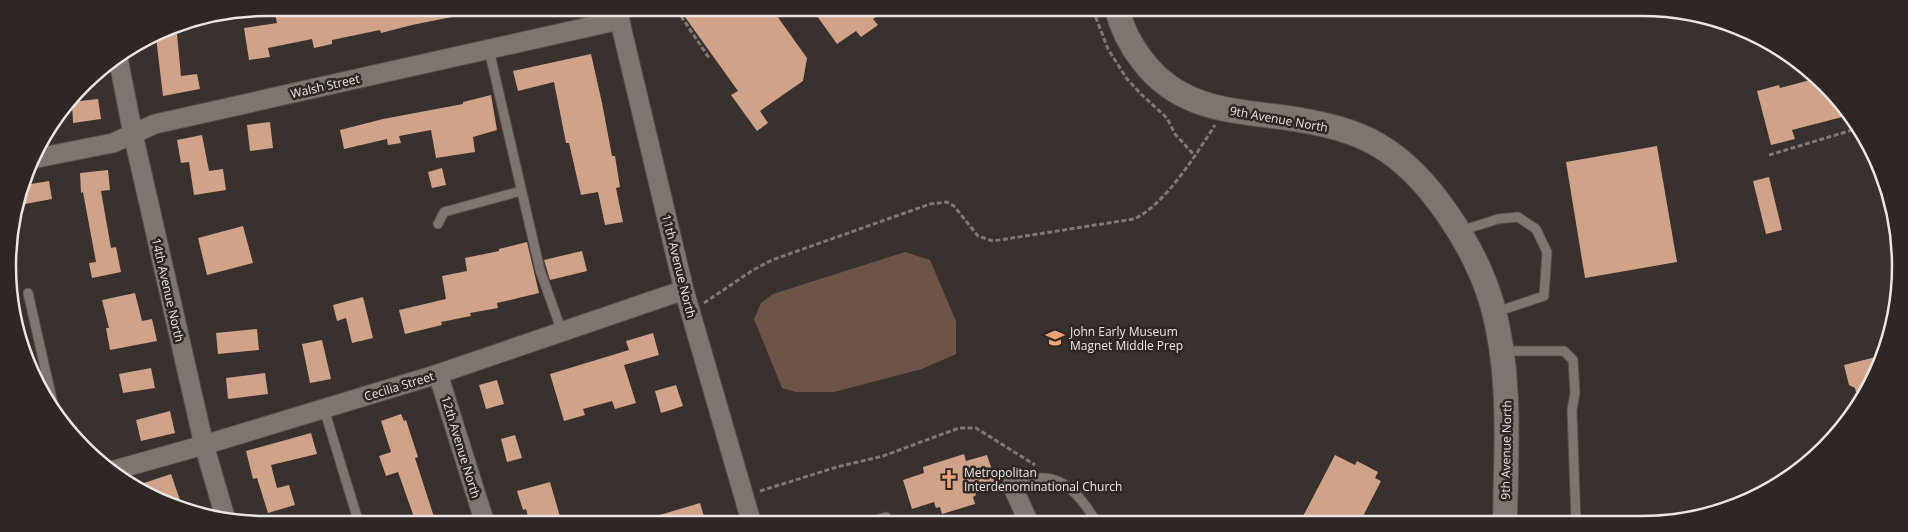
<svg xmlns="http://www.w3.org/2000/svg" width="1908" height="532" font-family="'Open Sans',sans-serif">
  <rect width="100%" height="100%" fill="#38312d"/>
  <path fill="#6d5446" d="M905,252L930,260L956,321V354L922,369L834,392H796L782,388L754,319L761,303L773,294Z"/>
  <g fill="#d0a389">
    <path d="M325,8L326,12L345,8H466L467,14L412,25L381,33L380,30L332,40V44L314,48L312,39L268,48L270,57L249,60L244,28L277,23L275,14L295,9L296,13Z"/>
    <path d="M696,9H772L807,58L803,81L760,111L768,123L757,131L731,95L738,91L685,17Z"/>
    <path d="M812,9L886,10L873,19L878,25L861,37L856,31L837,44Z"/>
    <path d="M177,34L181,76L197,74L200,89L163,96L156,37Z"/>
    <path d="M591,54L602,103L612,156H615L620,187L616,188L623,222L605,225L598,192L581,195L569,143H566L554,82L518,91L513,71Z"/>
    <path d="M1814,79L1850,115L1792,130L1795,139L1771,145L1757,91L1779,85L1780,88Z"/>
    <path d="M491,95L497,130L473,137L475,152L436,158L431,130L399,136L401,143L388,145L387,139L344,149L340,130L383,119L463,104V102Z"/>
    <path d="M98,99L101,119L73,123L72,102Z"/>
    <path d="M270,122L273,148L250,151L247,125Z"/>
    <path d="M202,135L209,171L223,169L226,190L194,195L189,162L181,163L177,140Z"/>
    <path d="M1657,146L1677,262L1585,278L1566,162Z"/>
    <path d="M442,168L446,185L432,188L428,172Z"/>
    <path d="M108,170L110,190L101,191L111,248L116,247L121,272L92,278L89,263L96,262L83,192L81,193L80,173Z"/>
    <path d="M1769,177L1782,230L1766,234L1753,181Z"/>
    <path d="M49,181L52,199L25,204L23,194L25,185Z"/>
    <path d="M243,226L253,263L207,275L198,238Z"/>
    <path d="M527,242L539,293L497,303L498,308L470,313L471,316L441,322L442,325L405,334L399,310L446,299L442,276L467,271L465,258L499,251V249Z"/>
    <path d="M582,251L587,271L550,280L544,260Z"/>
    <path d="M135,293L142,321L152,319L157,341L110,350L106,328H109L102,300Z"/>
    <path d="M363,297L373,338L352,343L346,318L337,321L333,305Z"/>
    <path d="M257,329L259,350L218,354L216,333Z"/>
    <path d="M653,333L659,355L624,365L636,403L615,409L612,401L583,409L585,415L564,421L550,374L629,350L626,341Z"/>
    <path d="M322,340L331,379L310,383L302,344Z"/>
    <path d="M1880,356L1866,395L1859,404L1855,388L1849,385L1844,365Z"/>
    <path d="M151,368L155,388L123,393L119,374Z"/>
    <path d="M265,373L268,394L228,399L226,378Z"/>
    <path d="M497,380L504,404L486,409L479,385Z"/>
    <path d="M676,385L683,406L661,413L655,391Z"/>
    <path d="M170,411L175,433L141,441L136,420Z"/>
    <path d="M401,414L404,421L406,420L418,457L415,458L435,520H415L398,472L386,476L379,456L391,452L381,421Z"/>
    <path d="M311,433L317,454L271,465L277,488L289,485L295,505L268,513L257,478L253,479L246,451Z"/>
    <path d="M515,435L522,458L507,462L501,439Z"/>
    <path d="M964,454L966,461L987,455L996,482L974,489L976,495L973,497L975,504L942,514L940,507L936,508L934,502L912,509L903,480L924,473L923,467Z"/>
    <path d="M1335,455L1355,465L1357,461L1378,472L1375,478L1381,481L1360,522H1300Z"/>
    <path d="M171,474L182,506L135,486Z"/>
    <path d="M550,482L561,520H529L526,509L523,510L517,491Z"/>
    <path d="M700,503L705,520H653V517Z"/>
  </g>
  <g fill="none" stroke-linecap="round" stroke-linejoin="round">
    <g stroke="#554e4b" stroke-width="11">
      <g id="service">
        <path d="M489,50L540,270L562,332"/>
        <path d="M438,224L444,212L521,191"/>
        <path d="M1460,231L1498,219L1518,217L1536,229L1547,252L1544,296L1496,312"/>
        <path d="M28,293L55,412"/>
        <path d="M1502,351H1564L1573,360L1575,393L1572,410L1576,522"/>
        <path d="M324,409L358,520"/>
        <path d="M1012,485C1042,473 1061,475 1082,501C1087,508 1092,513 1095,521"/>
        <path d="M874,521L886,517"/>
      </g>
    </g>
    <g stroke="#554e4b" stroke-width="21">
      <g id="minor">
        <path d="M617,9L684,290L751,521"/>
        <path d="M118,58L133,134L204,445L226,520"/>
        <path d="M32,159L113,143L155,124L620,20"/>
        <path d="M438,374L484,520"/>
        <path d="M111,471L204,445L438,374L684,290"/>
        <path d="M1012,485L1028,521"/>
      </g>
    </g>
    <g stroke="#554e4b" stroke-width="26">
      <path id="tertiary" d="M1117,10C1122,28 1131,46 1142,60C1178,108 1227,110 1281,117C1311,121 1352,129 1378,145C1429,174 1476,249 1492,304C1512,375 1506,449 1505,522"/>
    </g>
    <g stroke="#7e7874" stroke-width="3" stroke-dasharray="5 2.5" stroke-linecap="butt">
      <path d="M679,9V13L709,58"/>
      <path d="M1093,10L1108,49L1127,79L1141,94L1167,118L1175,134L1195,156"/>
      <path d="M1769,155L1859,128"/>
      <path d="M704,303L753,270L772,260L930,204L947,202L954,206L978,236L993,241L1134,219C1165,205 1197,153 1215,125"/>
      <path d="M760,491L837,467L883,456L959,428H976L1035,465"/>
    </g>
    <use href="#service" stroke="#7e7570" stroke-width="9"/>
    <use href="#minor" stroke="#7e7570" stroke-width="19"/>
    <use href="#tertiary" stroke="#7e7570" stroke-width="24"/>
  </g>
  <defs>
    <g id="school-bare" transform="scale(1.5)"><path d="M0-5L7-2L0 1L-7-2ZM-4 1L0 2.5L4 1V4Q0 6-4 4Z" fill="#efa377" stroke="#2e2723" stroke-width="2.5" paint-order="stroke"/></g>
    <g id="church-bare" transform="scale(1.5)"><path d="M-1.2-6h2.4v3.5h3.3v2.4h-3.3V6h-2.4V-.1h-3.3v-2.4h3.3Z" fill="#efa377" stroke="#2e2723" stroke-width="2.5" paint-order="stroke"/></g>
  </defs>
  <g fill-rule="evenodd">
    <use href="#school-bare" x="1055" y="338"/>
    <use href="#church-bare" x="949" y="479"/>
  </g>
  <g text-anchor="middle" dominant-baseline="central" stroke-width="5" stroke-linejoin="round" paint-order="stroke">
    <g font-size="12" fill="#ebe6e3" stroke="#2e2723">
      <text transform="translate(325 86) rotate(-13)">Walsh Street</text>
      <text transform="translate(1279 119) rotate(10)">9th Avenue North</text>
      <text transform="translate(679 266) rotate(76)">11th Avenue North</text>
      <text transform="translate(168 290) rotate(77)">14th Avenue North</text>
      <text transform="translate(399 386) rotate(-17)">Cecilia Street</text>
      <text transform="translate(461 447) rotate(73)">12th Avenue North</text>
      <text transform="translate(1506 450) rotate(-89)">9th Avenue North</text>
    </g>
    <g font-size="12" fill="#ebe6e3" stroke="#2e2723" text-anchor="start">
      <text x="1070" y="331">John Early Museum<tspan x="1070" dy="14">Magnet Middle Prep</tspan></text>
      <text x="964" y="472">Metropolitan<tspan x="964" dy="14">Interdenominational Church</tspan></text>
    </g>
  </g>
  <path d="M0 0H1908V532H0ZM266 16H1642A250 250 0 0 1 1892 266V266A250 250 0 0 1 1642 516H266A250 250 0 0 1 16 266V266A250 250 0 0 1 266 16Z" fill="#2e2723" fill-rule="evenodd"/>
  <path fill="none" stroke="#ebe6e3" stroke-width="2.5" d="M266 16H1642A250 250 0 0 1 1892 266V266A250 250 0 0 1 1642 516H266A250 250 0 0 1 16 266V266A250 250 0 0 1 266 16Z"/>
</svg>
